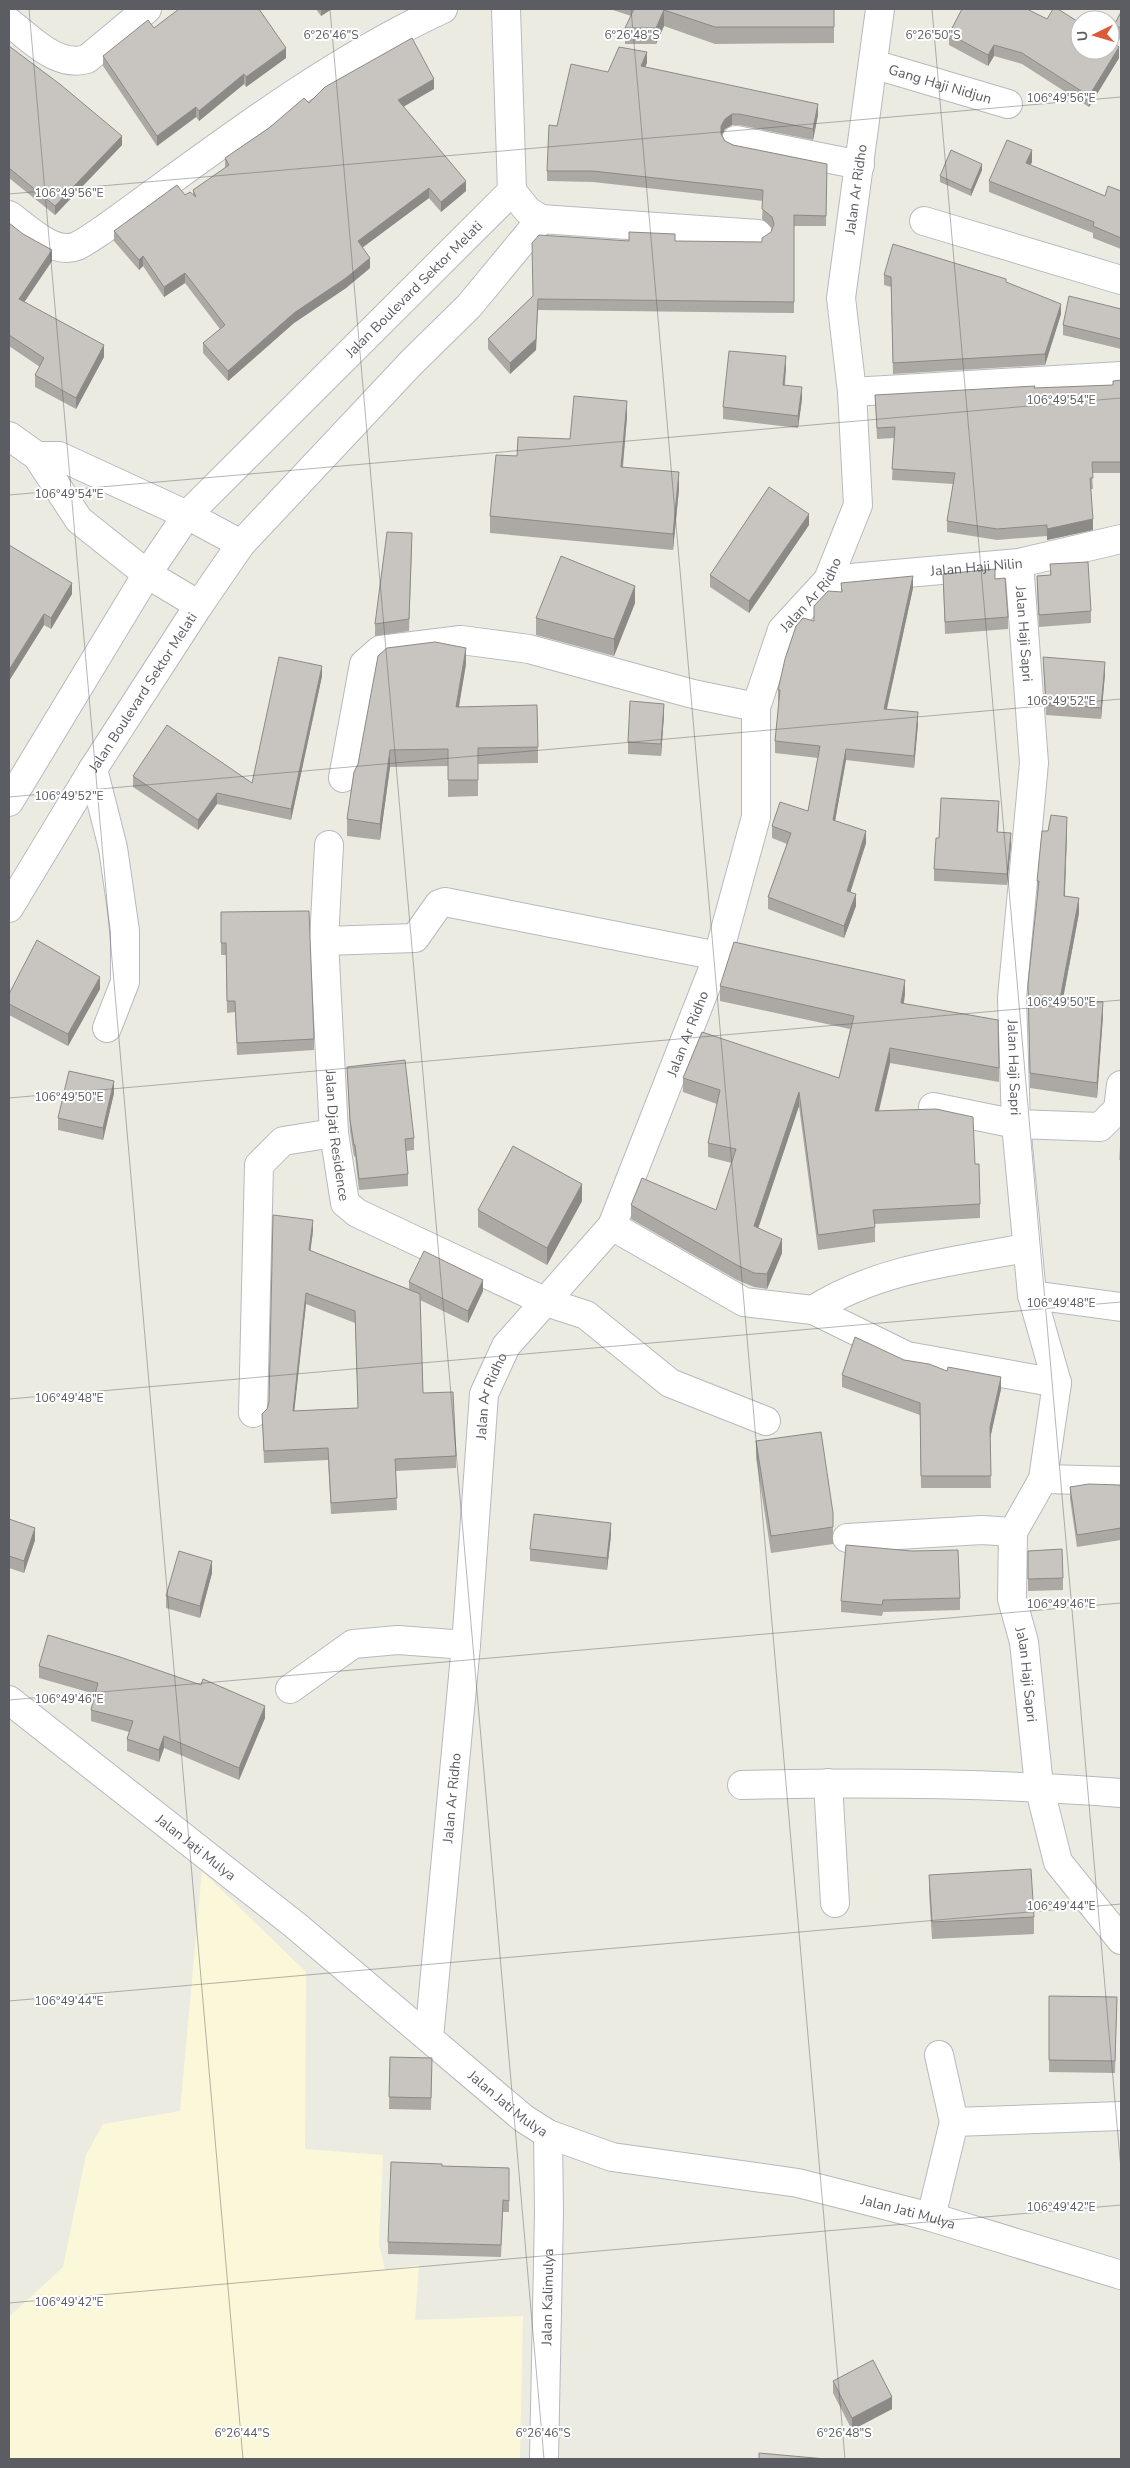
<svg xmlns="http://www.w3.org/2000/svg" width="1130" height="2468" font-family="'Nunito Sans',sans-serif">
  <rect width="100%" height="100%" fill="#ecebe2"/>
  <path fill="#fbf7d9" d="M202,1871L306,1972L305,2149L383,2155L379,2245L385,2270L419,2265L415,2320L523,2316L520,2459H9V2317L63,2267L86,2155L103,2124L180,2111Z"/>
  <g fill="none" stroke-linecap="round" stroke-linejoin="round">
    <g stroke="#b8b9be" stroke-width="30">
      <g id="minor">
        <path d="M9,22C31,39 57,68 87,59L147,9"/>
        <path id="s1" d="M873,64L1008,104"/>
        <path d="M736,140L860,165"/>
        <path d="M512,191L528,211L541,219L758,234"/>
        <path d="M9,215C26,227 54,256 77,246C87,241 95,235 104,229C214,150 320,66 443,9"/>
        <path d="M924,221L1121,280"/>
        <path d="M852,392L1121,376"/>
        <path d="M9,436L37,456L79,520L147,574L199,605"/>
        <path d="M37,456H59L187,515L241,544"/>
        <path id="s2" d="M1019,563L1034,763L1012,998L1016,1124L1032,1295L1057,1383L1043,1479L1013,1532L1012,1599L1024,1642L1039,1786L1058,1862L1121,1940"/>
        <path id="s3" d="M828,580L1019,563L1121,539"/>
        <path d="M93,769L113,848L125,931V982L107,1028"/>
        <path d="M343,778L364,664L380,650L461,640L529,649L693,694L756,707"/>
        <path id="s4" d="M9,802L147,574L187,515L512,191L506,9"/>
        <path id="s5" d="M329,845L324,941L334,1133L345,1203L357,1213L546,1302L586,1315L670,1383L766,1421"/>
        <path id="s6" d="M9,908L93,769L199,605L241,544L411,363L469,306L541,219"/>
        <path d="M324,941L415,938L439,904L445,902L718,956"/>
        <path d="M933,1107L1016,1124L1100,1127L1118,1109L1121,1085"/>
        <path d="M612,1226L744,1302L813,1310L907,1356L1057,1383"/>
        <path d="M1032,1295L1121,1307"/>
        <path d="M813,1310C877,1269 954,1261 1027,1248"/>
        <path d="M253,1413L259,1165L283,1141L334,1133"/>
        <path d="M1043,1479L1121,1481"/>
        <path d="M847,1538L982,1530L1013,1532"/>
        <path d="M290,1689L353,1644L398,1640L466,1645"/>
        <path d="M828,1783L835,1903"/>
        <path d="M742,1785C868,1782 995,1783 1121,1793"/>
        <path id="s7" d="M429,2038L466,1645L484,1394L506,1346L612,1226L718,956L756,817V707L782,630L828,580L858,505L852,392L841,298L880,9"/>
        <path d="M939,2055L954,2122"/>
        <path d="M931,2217L954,2122L1121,2116"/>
      </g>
    </g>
    <g stroke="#b8b9be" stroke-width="30">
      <g id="tertiary">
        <path id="s8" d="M544,2459L549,2212L548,2134"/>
      </g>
    </g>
    <g stroke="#b6b8bd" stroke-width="30">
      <g id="secondary">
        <path id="s9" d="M9,1700L295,1925L523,2118L548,2134L612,2157L798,2183L931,2217L1121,2275"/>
      </g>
    </g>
    <use href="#minor" stroke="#fff" stroke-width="28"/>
    <use href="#tertiary" stroke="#fff" stroke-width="28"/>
    <use href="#secondary" stroke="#fff" stroke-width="28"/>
  </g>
  <g fill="#aca9a5" fill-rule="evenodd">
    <path d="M316,9H332L321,16Z"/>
    <path d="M610,9H834V43L715,44L664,26L656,44H625V28L631,16Z"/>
    <path d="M1121,12V40L1114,37V25Z"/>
    <path d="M154,28L286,58L246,87L244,84L199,121L196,117L157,146L103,66V56Z"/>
    <path d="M949,34L1119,58L1089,107L1022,64L994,56L988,66L949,45Z"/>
    <path d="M9,46L122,145L55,215L9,178Z"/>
    <path d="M647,63L645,67L818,115L813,140L739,125H732L725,129L722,135L725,141L733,145L827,164L826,226H794V313L538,310L536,350L510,374L488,349V339L533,296L629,241L762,242L771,232L772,228L762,219L763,201L593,182L547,181V171L608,72Z"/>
    <path d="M434,89L403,106L466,191L441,212L429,198L362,247L370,268L346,288L294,323L228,381L203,353V343L220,329L185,283L164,297L143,266L139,270L114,241V231L185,195H193V190L225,168V158L309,103Z"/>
    <path d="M1032,162L1030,165L1105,196L1121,191V249L1093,238V233L989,192V181Z"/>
    <path d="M982,170L971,196L940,182V176Z"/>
    <path d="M9,223L52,261L24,302L104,357L76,409L35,387V375L40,367L9,346Z"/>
    <path d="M884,275L1006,282L1061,314L1045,365L893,374L891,287L884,285Z"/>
    <path d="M1121,309V349L1063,335V325Z"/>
    <path d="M786,368L785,385L802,399L798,428L723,419V407Z"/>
    <path d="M1121,380V473H1092L1093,489H1091L1093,530L1047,540V536L997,540L947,532V521L953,484L892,480L894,438L877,439L875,395L1113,385Z"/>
    <path d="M627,417L623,467L679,489L673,550L490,533V516L517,456L570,439Z"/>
    <path d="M809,525L749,613L710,587V575Z"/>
    <path d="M9,545L72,594L51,629L44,625L9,681Z"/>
    <path d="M412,545L409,631L375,636V624Z"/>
    <path d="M1050,564L1091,611V623L1039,627L1037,588V576L1050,575Z"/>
    <path d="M943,574L995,579L1008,617V629L945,634Z"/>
    <path d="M841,583L913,588L887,709L918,724L914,768L846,760L835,821L866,843L850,892L856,906L844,938L768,909V897L787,844L772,838V826L808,811L818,758L775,753V741L779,702H778V690L841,592Z"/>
    <path d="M635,603L614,656L536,635V618Z"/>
    <path d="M1043,657L1105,674L1101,719L1046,715Z"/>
    <path d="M466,664L459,706L538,747V763L478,764V796L448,797V766L390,767L380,840L347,836V819L354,772Z"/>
    <path d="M322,676L291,820L217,804L198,830L133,787V776L252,783Z"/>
    <path d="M664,715L661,756L628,754V742Z"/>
    <path d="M999,812L998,832L1011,845L1007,885L934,881V869L939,838Z"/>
    <path d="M1067,832L1065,896L1079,913L1063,999L1103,1016L1097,1098L1030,1088L1028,984L1038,896L1037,881Z"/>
    <path d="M221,912L314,1039V1050L237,1055L235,1012L227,1013L226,955H221Z"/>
    <path d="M720,986L905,994L904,1003L999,1068V1082L890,1063L879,1111L975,1164L980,1204V1218L875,1224V1242L818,1250L799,1106L758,1228L782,1253L767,1289L754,1287L737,1280L631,1219V1205L716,1210L732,1163L708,1157V1143L717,1104L683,1092V1078H839L850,1029L720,1001Z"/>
    <path d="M100,989L68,1046L9,1015V994Z"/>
    <path d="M347,1067L414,1138V1150L406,1151L408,1174V1186L359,1190L355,1156L354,1157L350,1131Z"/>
    <path d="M114,1093L103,1140L58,1130V1118Z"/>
    <path d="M1121,1131V1172H1120Z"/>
    <path d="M582,1201L547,1265L478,1227V1210Z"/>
    <path d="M313,1231L310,1251L409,1289V1282L483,1291L468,1323L420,1300L423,1393L456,1456V1468L396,1471L397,1510L331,1514L328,1460L264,1463L262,1414L267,1409ZM306,1304L355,1323L358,1408L294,1411Z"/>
    <path d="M904,1360L1001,1389L990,1438L991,1488H921L920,1415L842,1387V1375Z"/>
    <path d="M821,1432L833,1530V1544L771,1553L756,1458V1441Z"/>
    <path d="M1070,1487L1121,1490V1540L1077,1547L1070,1499Z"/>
    <path d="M9,1519L35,1540L24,1573L9,1568Z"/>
    <path d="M611,1535L607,1570L530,1561V1549Z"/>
    <path d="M1028,1551L1063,1578V1590L1028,1591Z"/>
    <path d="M212,1573L200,1618L166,1608V1596Z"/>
    <path d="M960,1598V1610L883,1612L882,1616L841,1612V1601Z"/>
    <path d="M39,1666L265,1718L239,1780L164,1748L159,1762L127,1751V1739L129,1732L91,1721V1710L95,1694L39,1678Z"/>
    <path d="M929,1875L1034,1917V1934L932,1939L929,1892Z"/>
    <path d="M1049,1996L1117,1997L1115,2073L1049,2072Z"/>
    <path d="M390,2057L432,2070L431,2110L389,2109Z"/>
    <path d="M442,2166L509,2168V2212H503L501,2257L388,2254V2242Z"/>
    <path d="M833,2381L892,2409L852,2430L833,2393Z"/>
  </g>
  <g fill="#8c8a86">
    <path d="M321,9H332L321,16Z"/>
    <path d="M664,10V26L656,44V28Z"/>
    <path d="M994,45V56L988,66V55Z"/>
    <path d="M1119,47V58L1089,107V96Z"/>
    <path d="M286,48V58L246,87V77Z"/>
    <path d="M647,52V63L641,77V66Z"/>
    <path d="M244,74V84L199,121V111Z"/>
    <path d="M434,79V89L398,110V100Z"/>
    <path d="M818,104V115L813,140V129Z"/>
    <path d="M196,107V117L157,146V136Z"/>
    <path d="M732,114V125L725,129L721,136V126L725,119Z"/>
    <path d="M122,136V145L55,215V206Z"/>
    <path d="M1032,150V162L1026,175V163Z"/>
    <path d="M982,164V170L971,196V190Z"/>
    <path d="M466,181V191L441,212V202Z"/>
    <path d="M429,188V198L358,251V241Z"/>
    <path d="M52,250V261L19,310V299Z"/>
    <path d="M143,256V266L139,270V260Z"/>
    <path d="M370,258V268L346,288L294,323L228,381V371L294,313Z"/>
    <path d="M185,273V283L164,297V287Z"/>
    <path d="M538,299L536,350L510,374V363Z"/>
    <path d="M1061,304V314L1045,365V354Z"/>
    <path d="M104,345V357L76,409V398Z"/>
    <path d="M786,356V368L783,397V385Z"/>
    <path d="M802,387V399L798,428V416Z"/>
    <path d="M627,401V417L621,483V467Z"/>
    <path d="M679,472V489L673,550V534Z"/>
    <path d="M809,514V525L749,613V601Z"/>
    <path d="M1093,519V530L1047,540V529Z"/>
    <path d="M913,576V588L884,721V709Z"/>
    <path d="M72,583V594L51,629V618Z"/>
    <path d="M635,586V603L614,656V639Z"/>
    <path d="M44,614V625L9,681V670Z"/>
    <path d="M466,648V664L456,723V707Z"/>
    <path d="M1105,662V674L1101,719V708Z"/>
    <path d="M322,666V676L291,820V809Z"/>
    <path d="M664,704V715L661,756V744Z"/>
    <path d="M918,712V724L914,768V756Z"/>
    <path d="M846,749V760L833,832V820Z"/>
    <path d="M390,750V767L380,840V824Z"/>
    <path d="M217,793V804L198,830V820Z"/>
    <path d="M1067,817V832L1064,910V896Z"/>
    <path d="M866,831V843L847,903V891Z"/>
    <path d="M1011,833V845L1007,885V874Z"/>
    <path d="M856,894V906L844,938V926Z"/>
    <path d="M1079,898V913L1060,1014V999Z"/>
    <path d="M100,977V989L68,1046V1034Z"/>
    <path d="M905,980V994L901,1017V1003Z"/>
    <path d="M1103,1002V1016L1097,1098V1083Z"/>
    <path d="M890,1048V1063L875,1126V1111Z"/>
    <path d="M114,1081V1093L103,1140V1128Z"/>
    <path d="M799,1092V1106L754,1241V1226Z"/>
    <path d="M582,1184V1201L547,1265V1248Z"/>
    <path d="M313,1220V1231L309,1262V1250Z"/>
    <path d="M782,1239V1253L767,1289V1274Z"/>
    <path d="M483,1280V1291L468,1323V1311Z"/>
    <path d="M306,1293V1304L293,1423V1411Z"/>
    <path d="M1001,1377V1389L990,1439V1427Z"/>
    <path d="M611,1523V1535L607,1570V1558Z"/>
    <path d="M35,1528V1540L24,1573V1561Z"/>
    <path d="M212,1561V1573L200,1618V1606Z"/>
    <path d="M265,1706V1718L239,1780V1768Z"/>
    <path d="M164,1736V1748L159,1762V1750Z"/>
    <path d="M892,2397V2409L852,2430V2418Z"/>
  </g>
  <g fill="#c8c5c0" stroke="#8c8a86" fill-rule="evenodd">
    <path d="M179,9H259L286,48L246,77L244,74L199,111L196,107L157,136L103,56L148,20L154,28Z"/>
    <path d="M634,9H834V27H715L664,10L656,28H625Z"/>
    <path d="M962,9H1027L1047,19L1053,9H1058L1080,23V50H1110V41L1119,47L1089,96L1022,53L994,45L988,55L949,34Z"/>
    <path d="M1121,12V28L1114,25Z"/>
    <path d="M412,38L434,79L398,100L466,181L441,202L429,188L358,241L370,258L346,278L294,313L228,371L203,343L225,325L185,273L164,287L143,256L139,260L114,231L177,185L185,195L190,192L196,197L193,190L229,165L225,158L269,128L304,98L309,103L325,87Z"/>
    <path d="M9,46L61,85L122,136L55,206L9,168Z"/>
    <path d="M619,47L647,52L641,66L818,104L813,129L739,114H732L725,119L721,126V134L725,141L733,145L827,164L826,216L794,215V302L538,299L536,339L510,363L488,339L533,296L532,243L539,235L629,241V232L675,234V241L762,242V238L771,232L774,224L772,217L762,209L763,190L593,171H547L549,125L557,126L571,64L608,72Z"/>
    <path d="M1007,140L1032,150L1026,163L1105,196L1108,186L1121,191V238L1093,226L1094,222L989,181Z"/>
    <path d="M951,150L982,164L971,190L940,176Z"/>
    <path d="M9,223L23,234L52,250L19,299L104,345L76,398L35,375L44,358L9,335Z"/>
    <path d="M893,244L1006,279V282L1061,304L1045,354L893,363L891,277L884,275Z"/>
    <path d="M1069,296L1121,309V339L1063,325Z"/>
    <path d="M729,351L786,356L783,385L802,387L798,416L723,407Z"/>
    <path d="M1121,380V462H1092L1093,478H1090L1093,519L1047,529V525L997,529L947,521L955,473L892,469L895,427L877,428L875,395L1035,386L1034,388L1113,385V381Z"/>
    <path d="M574,396L627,401L621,467L679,472L673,534L490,516L496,455L517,456L518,437L570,439Z"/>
    <path d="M769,487L809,514L749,601L710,575Z"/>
    <path d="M387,532L412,533L409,619L375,624Z"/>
    <path d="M9,545L72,583L51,618L44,614L9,670Z"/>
    <path d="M561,556L635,586L614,639L536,618Z"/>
    <path d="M1088,562L1091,611L1039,615L1037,576L1051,575L1050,564Z"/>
    <path d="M995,569V579L1005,578L1008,617L945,622L943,574Z"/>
    <path d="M913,576L884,709L918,712L914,756L846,749L833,820L866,831L847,891L856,894L844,926L768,897L791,833L772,826L780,802L808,811L820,746L775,741L780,690H778L785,659L796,626L803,618L814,621V606L828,591L842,592L841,583Z"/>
    <path d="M435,642L466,648L456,707L537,705L538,747L478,748V780H448V749L390,750L380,824L347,819L354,772L358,764L378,656L387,648Z"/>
    <path d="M279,657L322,666L291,809L217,793L198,820L133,776L167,725L252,783Z"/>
    <path d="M1043,657L1105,662L1101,708L1046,703Z"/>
    <path d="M630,701L664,704L661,744L628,742Z"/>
    <path d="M941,798L999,801L997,832L1011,833L1007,874L934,869L936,838H939Z"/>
    <path d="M1051,815L1067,817L1064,896L1079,898L1060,999L1103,1002L1097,1083L1030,1073L1028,984L1039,881H1037L1042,831H1048Z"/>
    <path d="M309,911L314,1039L237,1043L235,1001H227L226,943H221V912Z"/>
    <path d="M37,940L100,977L68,1034L9,1004V994Z"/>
    <path d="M734,942L905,980L901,1003L998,1020L999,1068L890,1048L875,1111L936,1109L973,1117L975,1164H979L980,1204L873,1210L875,1227L818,1235L799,1092L754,1226L782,1239L767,1274L754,1273L737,1265L631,1205L642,1178L716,1210L736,1149L708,1143L720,1090L683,1078L702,1032L839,1078L854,1016L720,986Z"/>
    <path d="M405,1060L414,1138L405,1139L408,1174L359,1179L355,1145H354L350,1120L347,1067Z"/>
    <path d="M69,1071L114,1081L103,1128L58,1118Z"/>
    <path d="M1121,1131V1160H1120Z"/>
    <path d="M513,1146L582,1184L547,1248L478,1210Z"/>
    <path d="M273,1215L313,1220L309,1250L420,1294L423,1393L453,1392L456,1456L395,1459L397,1498L331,1503L328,1448L264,1451L262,1414L267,1409L269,1402ZM306,1293L355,1311L358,1408L293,1411Z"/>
    <path d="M424,1251L483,1280L468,1311L409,1282Z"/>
    <path d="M855,1337L904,1360L929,1364L947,1371L948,1367L1001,1377L990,1427L991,1476H921L920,1403L842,1375Z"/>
    <path d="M821,1432L833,1513V1527L771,1536L756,1441Z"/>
    <path d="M1089,1484L1120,1485L1121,1490V1528L1077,1535L1070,1487Z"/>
    <path d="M534,1514L611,1523L607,1558L530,1549Z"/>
    <path d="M9,1519L35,1528L24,1561L9,1556Z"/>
    <path d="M846,1545L912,1551L958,1550L960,1598L883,1600L882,1605L841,1601Z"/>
    <path d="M1062,1549L1063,1578L1028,1579V1551Z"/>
    <path d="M179,1551L212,1561L200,1606L166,1596Z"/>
    <path d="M48,1635L120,1657L201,1685L203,1679L265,1706L239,1768L164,1736L159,1750L127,1739L133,1721L91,1710L98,1683L39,1666Z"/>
    <path d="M1031,1869L1034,1917L932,1922L929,1875Z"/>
    <path d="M1049,1996L1117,1997L1115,2061L1049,2060Z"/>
    <path d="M390,2057L432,2058L431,2098L389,2097Z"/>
    <path d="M391,2162L442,2164V2166L509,2168V2201L503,2200L501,2245L388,2242Z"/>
    <path d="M873,2360L892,2397L852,2418L833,2381Z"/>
    <path d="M759,2453L826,2459H759Z"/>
  </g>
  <path fill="none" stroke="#5b5d62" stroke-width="1" stroke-opacity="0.45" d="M29,9L243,2459M330,9L544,2459M631,9L845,2459M932,9L1121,2170M9,194L1121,97M9,495L1121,398M9,797L1121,699M9,1098L1121,1000M9,1399L1121,1302M9,1700L1121,1603M9,2001L1121,1904M9,2303L1121,2205"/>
  <g text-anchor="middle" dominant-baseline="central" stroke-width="4" stroke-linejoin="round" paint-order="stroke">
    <g font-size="14" fill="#5b5d62" stroke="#fff">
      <text stroke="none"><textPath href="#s1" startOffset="70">Gang Haji Nidjun</textPath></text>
      <text stroke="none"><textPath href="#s7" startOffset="1951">Jalan Ar Ridho</textPath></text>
      <text stroke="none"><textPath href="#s4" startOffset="658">Jalan Boulevard Sektor Melati</textPath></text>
      <text stroke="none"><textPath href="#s3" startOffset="149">Jalan Haji Nilin</textPath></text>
      <text stroke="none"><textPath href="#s7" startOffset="1531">Jalan Ar Ridho</textPath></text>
      <text stroke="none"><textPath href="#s2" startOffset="71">Jalan Haji Sapri</textPath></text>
      <text stroke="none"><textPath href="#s6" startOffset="254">Jalan Boulevard Sektor Melati</textPath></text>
      <text stroke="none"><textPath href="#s7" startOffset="1066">Jalan Ar Ridho</textPath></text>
      <text stroke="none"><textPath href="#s2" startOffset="506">Jalan Haji Sapri</textPath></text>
      <text stroke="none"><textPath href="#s5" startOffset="291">Jalan Djati Residence</textPath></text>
      <text stroke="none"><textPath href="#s7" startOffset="646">Jalan Ar Ridho</textPath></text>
      <text stroke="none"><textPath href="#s2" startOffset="1128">Jalan Haji Sapri</textPath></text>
      <text stroke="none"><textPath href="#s7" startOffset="241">Jalan Ar Ridho</textPath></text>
      <text stroke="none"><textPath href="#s9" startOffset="238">Jalan Jati Mulya</textPath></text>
      <text stroke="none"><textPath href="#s9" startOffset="642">Jalan Jati Mulya</textPath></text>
      <text stroke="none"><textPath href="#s9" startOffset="1062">Jalan Jati Mulya</textPath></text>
      <text stroke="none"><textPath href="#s8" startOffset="162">Jalan Kalimulya</textPath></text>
    </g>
  </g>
  <g font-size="12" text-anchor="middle" fill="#5b5d62" stroke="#fff" stroke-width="4" stroke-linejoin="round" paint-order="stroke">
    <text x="331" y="39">6°26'46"S</text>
    <text x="632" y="39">6°26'48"S</text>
    <text x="933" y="39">6°26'50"S</text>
    <text x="1061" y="102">106°49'56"E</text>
    <text x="69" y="197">106°49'56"E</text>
    <text x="1061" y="404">106°49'54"E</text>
    <text x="69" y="498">106°49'54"E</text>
    <text x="1061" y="705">106°49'52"E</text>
    <text x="69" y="800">106°49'52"E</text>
    <text x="1061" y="1006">106°49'50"E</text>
    <text x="69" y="1101">106°49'50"E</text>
    <text x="1061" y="1307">106°49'48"E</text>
    <text x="69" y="1402">106°49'48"E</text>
    <text x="1061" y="1608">106°49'46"E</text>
    <text x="69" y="1703">106°49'46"E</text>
    <text x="1061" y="1910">106°49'44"E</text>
    <text x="69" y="2005">106°49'44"E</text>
    <text x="1061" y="2211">106°49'42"E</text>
    <text x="69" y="2306">106°49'42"E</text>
    <text x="242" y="2437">6°26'44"S</text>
    <text x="543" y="2437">6°26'46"S</text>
    <text x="844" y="2437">6°26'48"S</text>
  </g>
  <rect width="1130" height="2468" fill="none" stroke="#5b5d62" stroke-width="20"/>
  <g transform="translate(1095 35) rotate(265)"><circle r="24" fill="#ffffff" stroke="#bdbec0"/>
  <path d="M0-4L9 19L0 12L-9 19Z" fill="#db5b39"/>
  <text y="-8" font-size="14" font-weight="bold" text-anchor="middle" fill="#5b5d62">U</text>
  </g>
</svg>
